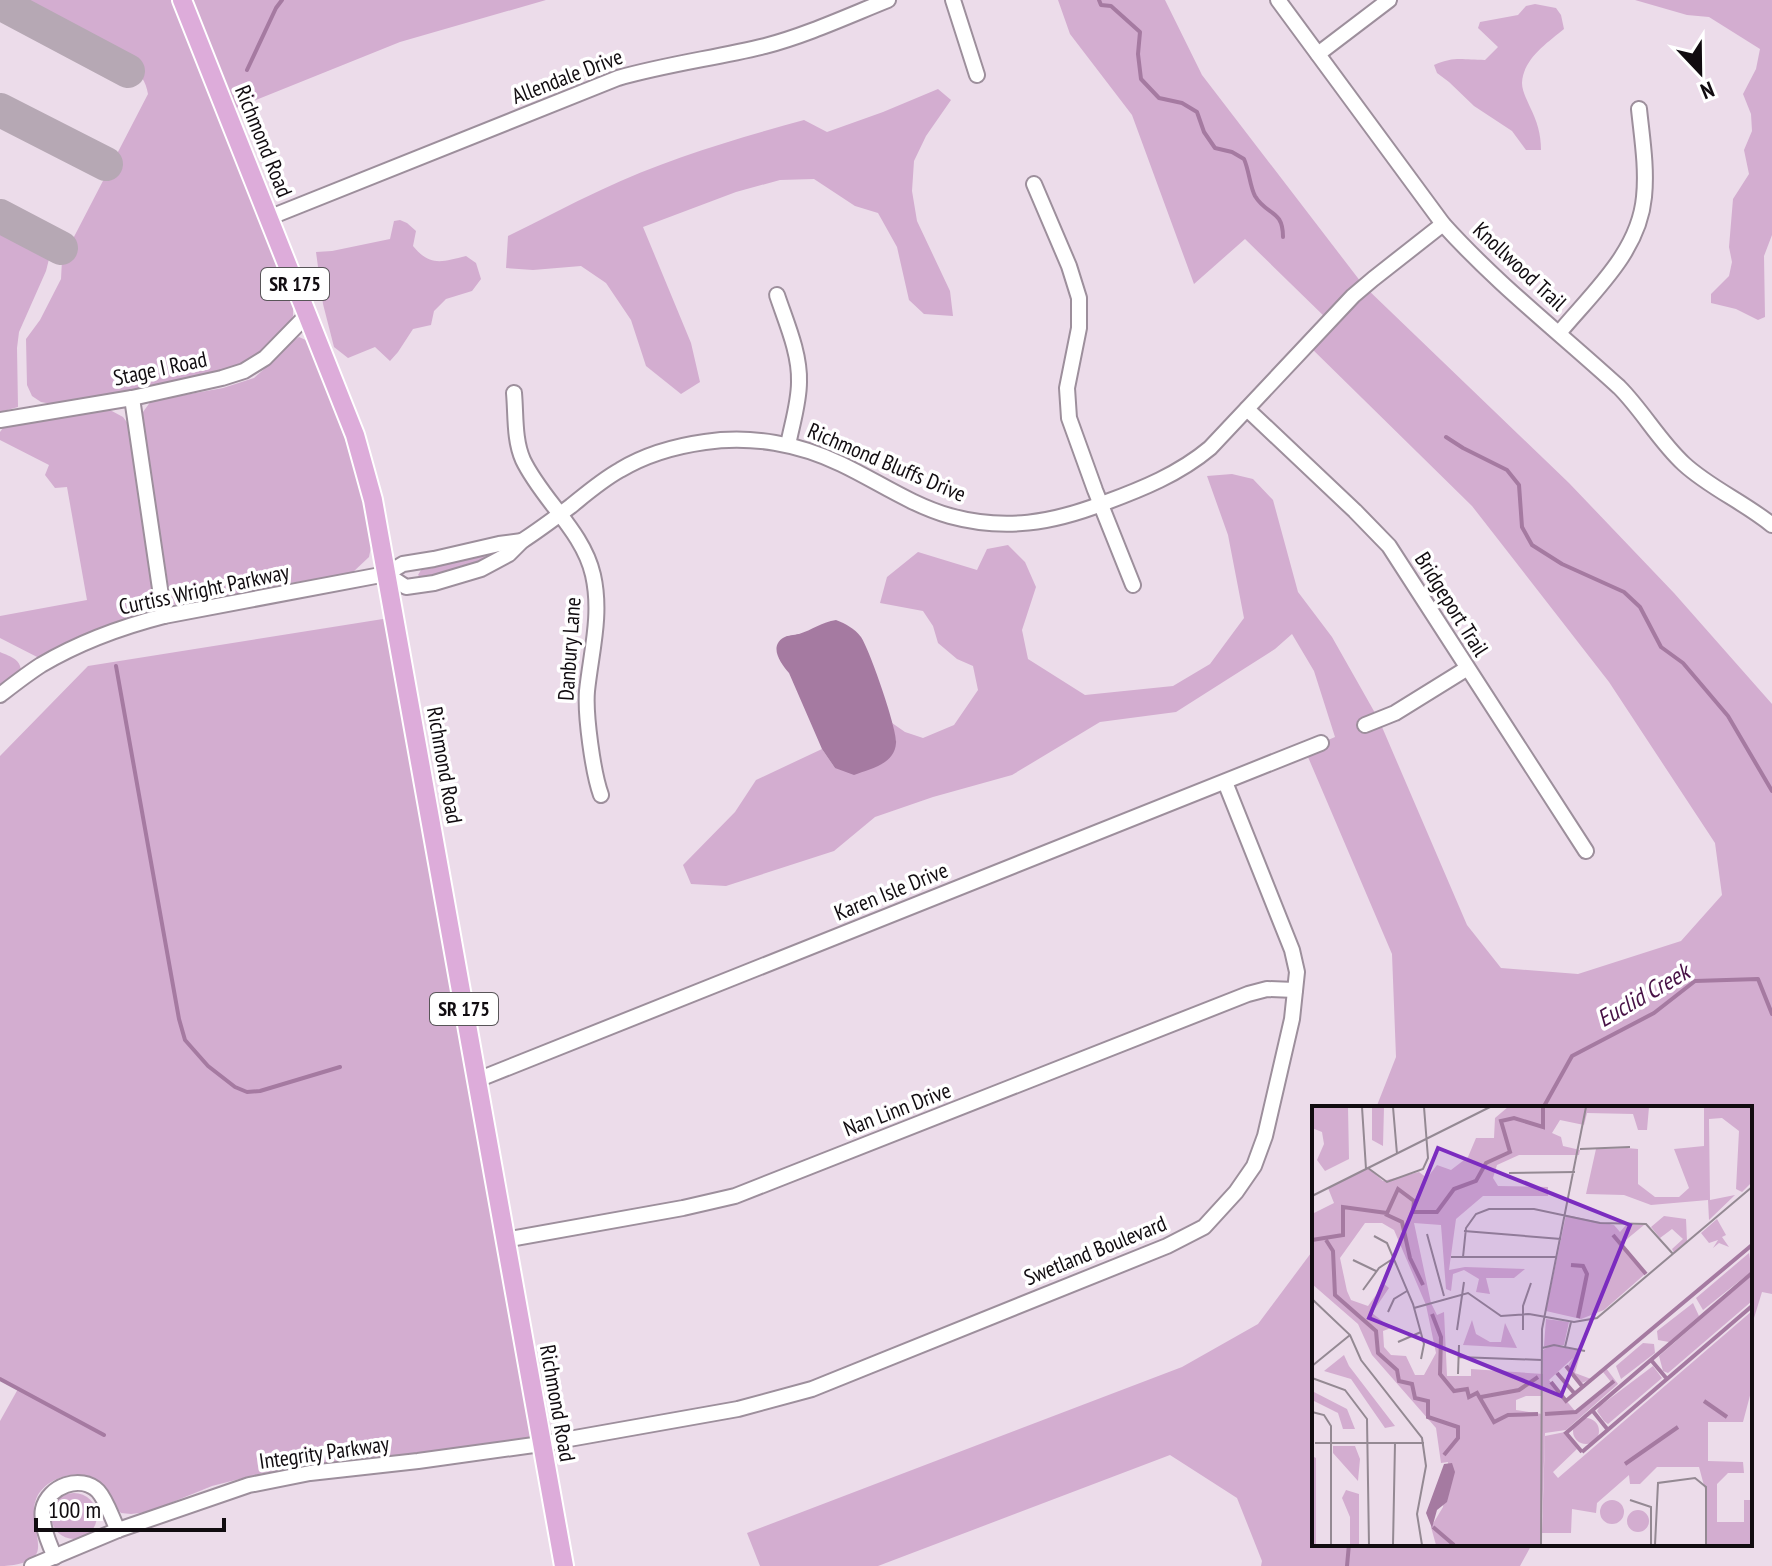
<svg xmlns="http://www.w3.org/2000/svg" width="1772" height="1566" font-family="'PT Sans Narrow',sans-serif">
  <rect width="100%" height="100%" fill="#ecdcea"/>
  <g fill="#d3add0">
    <path d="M1,0H171L293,303V316L283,333L271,346L242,367L202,379L51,404L41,402L32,396L27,385L26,339L40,320L61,279L62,260L148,94C146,81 140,74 131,65Z"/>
    <path d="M182,0H546L400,42L226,112Z"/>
    <path d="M1058,0H1165L1202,75L1364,286L1569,483L1674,593L1772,704V1294L1762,1292L1750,1331V1108H1376L1396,1057L1392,954L1305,750L1335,737L1314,671L1292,634L1275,649L1176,712L1100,722L1012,775L933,797L875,817L834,851L726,886L691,884L683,865L735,812L756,780L822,749L835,768L896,743L892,723L905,732L923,738L954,725L978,690L973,666L957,659L938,643L933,626L923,611L880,603L887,577L918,552L977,570L987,549L1008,545L1025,562L1036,587L1022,630L1028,659L1085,695L1173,686L1210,664L1244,618L1228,535L1207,476L1232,474L1253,479L1273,500L1298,592L1332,637L1379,720L1467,925L1501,968L1578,974L1681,941L1722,895L1715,843L1609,682L1472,506L1307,344L1328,320L1245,239L1194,284L1132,115L1070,34Z"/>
    <path d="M1635,0H1772V235L1764,256L1765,317L1758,320L1736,309L1711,303V294L1729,276L1732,262L1729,247L1733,199L1749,174L1744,150L1752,131L1751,114L1743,94L1756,69L1760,49L1709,17L1687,15Z"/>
    <path d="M1535,4L1556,8L1561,15L1564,29C1547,43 1523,59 1522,83C1522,91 1527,100 1530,107C1537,121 1541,134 1541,150H1526L1512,131L1474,106L1449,82L1437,73L1434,65C1455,56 1462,60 1485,60L1498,47L1478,28L1480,22L1518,15L1526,6Z"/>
    <path d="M938,89L951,100L926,136L914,161L912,191L917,221L950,291L953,316L924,314L909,300L897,247L878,213L855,206L814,179L780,180L736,192L643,227L691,343L700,382L681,394L646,366L631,320L606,283L581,266L533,270L506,268L508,236C539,221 570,204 601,190C666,159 735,139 804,120L827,132L883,112Z"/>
    <path d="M400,220L407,223L416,231L413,246C430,267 442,262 466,256L476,263L481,279L472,291L446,299L434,311L431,325L413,329L398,352L390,361L375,347L348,358L334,347L323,304L316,252L332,251L390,239L394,221Z"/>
    <path d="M0,223L45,246L49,259L46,271L19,332L17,348L18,407L0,412Z"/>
    <path d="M299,337L308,341L311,347L360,480L371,547L369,557L352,573L266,587L176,606L171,602L142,423L143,412L151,401L223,388L254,378L281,354L288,344Z"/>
    <path d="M110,410L123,417L132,429L155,605L152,613L41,659L0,638V616L87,600L67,487L55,488L45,475L49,465L0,440V432L3,428Z"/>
    <path d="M503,550C477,565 451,572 422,579L418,575L421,570C449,566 475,554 503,550Z"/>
    <path d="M383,619H394L541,1444L500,1442L400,1459L311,1465L263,1473L212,1486L148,1512L131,1514L121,1513C102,1492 93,1464 57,1479C13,1499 48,1541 35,1556C27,1564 11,1566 0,1566V1421L18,1389L0,1378V756L88,666Z"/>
    <path d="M0,652C11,657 22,659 21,674L0,691Z"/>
    <path d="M1314,1249V1544H1532L1520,1566H1261L1262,1561L1237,1498L1170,1455L878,1566H760L747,1533L1182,1367L1258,1324Z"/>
    <circle cx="74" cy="1516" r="23"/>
  </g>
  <path fill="#a57aa1" d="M836,620C846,624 854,628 861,637C869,648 898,731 896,743C895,764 870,769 854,775L835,768L822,749L789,673C780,663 767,644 787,636C788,636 798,634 799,634C812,630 822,622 836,620Z"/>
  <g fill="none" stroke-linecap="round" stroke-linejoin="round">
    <g stroke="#a57aa1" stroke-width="4">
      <path d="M1099,0L1101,5L1111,6L1140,32L1138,54L1141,79L1159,98L1182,103L1197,112L1204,132L1215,148L1232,152L1244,159C1249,170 1250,187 1255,196C1267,216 1283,209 1283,237"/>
      <path d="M247,70L276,8L282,0"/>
      <path d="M1446,437L1463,448L1507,470L1519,485L1522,527L1532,545L1562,564L1624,592L1640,607L1661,647L1683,663L1728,716L1772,791"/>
      <path d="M116,666L179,1019L185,1040L208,1066L235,1087L247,1092L260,1091L340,1067"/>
      <path d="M1543,1108L1572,1056L1654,1013L1695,981L1758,979L1772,1014"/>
      <path d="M0,1379L104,1435"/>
      <path d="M1347,1566L1349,1544"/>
    </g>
    <g stroke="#b6a8b4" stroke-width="34">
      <path d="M0,3L128,71"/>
      <path d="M0,110L106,164"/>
      <path d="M0,216L61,248"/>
    </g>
    <g stroke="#9d8f9c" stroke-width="18">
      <g id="minor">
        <path d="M953,0L977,75"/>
        <path d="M1278,0L1443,224C1497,284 1560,333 1619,387C1643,411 1659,441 1684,464C1710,488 1744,502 1772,525"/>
        <path d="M1318,54L1389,0"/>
        <path d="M1034,184L1069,266L1079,298V328L1067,388L1069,418L1095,490L1133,585"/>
        <path d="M268,218L618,78C667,64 716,58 765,46C807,35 848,16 888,0"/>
        <path d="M777,295C786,322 800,353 799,382C799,403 792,424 788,445"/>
        <path d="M1559,333C1593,292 1639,252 1644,197C1647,168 1642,138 1639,109"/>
        <path d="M514,393C516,415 514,440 523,460C542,500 583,531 593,575C602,615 591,652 587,691C585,715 593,773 601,795"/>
        <path d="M132,398L164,616"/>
        <path d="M1247,409L1355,511L1389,546L1586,851"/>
        <path d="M0,420L132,398L222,378L244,371L265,358L307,315"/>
        <path d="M386,574L406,587L434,583L481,569L509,554L522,541C539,530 555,518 571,506C587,493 602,480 620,470C645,455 676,446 705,442C751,435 800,444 841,464C877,481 911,505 950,516C1005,531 1052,523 1104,503C1142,489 1179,474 1210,448L1353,296L1373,279L1443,224"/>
        <path d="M0,695C13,685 27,674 41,665C80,642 121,627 164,616L386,574L403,564L434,559L499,544L522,541"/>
        <path d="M1365,725L1395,713L1466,669"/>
        <path d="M477,1080L1321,743"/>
        <path d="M505,1240L683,1208L735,1196L1248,994L1267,989L1295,990"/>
        <path d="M55,1557C49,1544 40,1523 43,1509C48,1486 81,1474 98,1491C107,1501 112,1519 118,1530"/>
        <path d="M32,1566L118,1530L249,1485L310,1473L418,1461L541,1444L738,1409L812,1389L1167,1246L1204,1227L1236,1192L1254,1166L1265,1136L1292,1019L1297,972L1292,950L1225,782"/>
      </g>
    </g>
    <g stroke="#fff" stroke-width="22">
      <path id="major" d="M182,0L355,435L373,500L564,1566"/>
    </g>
    <use href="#minor" stroke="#fff" stroke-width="14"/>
    <use href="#major" stroke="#ddacda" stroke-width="18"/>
  </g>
  <g text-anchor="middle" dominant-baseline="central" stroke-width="7" stroke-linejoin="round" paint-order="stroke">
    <g fill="#fff" stroke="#585558" stroke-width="2">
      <rect x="261" y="268" width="68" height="32" rx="6"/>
      <rect x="430" y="993" width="68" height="32" rx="6"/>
    </g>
    <g font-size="20" font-weight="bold" fill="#110c10">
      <text x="295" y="284">SR 175</text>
      <text x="464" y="1009">SR 175</text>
    </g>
    <g font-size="22" fill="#110c10" stroke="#fff">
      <text transform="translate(567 76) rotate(-21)">Allendale Drive</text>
      <text transform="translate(264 141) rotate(68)">Richmond Road</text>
      <text transform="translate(1520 266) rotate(43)">Knollwood Trail</text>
      <text transform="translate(160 368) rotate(-12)">Stage I Road</text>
      <text transform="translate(887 462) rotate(23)">Richmond Bluffs Drive</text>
      <text transform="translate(204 589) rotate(-12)">Curtiss Wright Parkway</text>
      <text transform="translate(1452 604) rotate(58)">Bridgeport Trail</text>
      <text transform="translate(569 649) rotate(-86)">Danbury Lane</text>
      <text transform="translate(445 765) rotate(80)">Richmond Road</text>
      <text transform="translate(891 891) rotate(-22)">Karen Isle Drive</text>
      <text transform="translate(897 1109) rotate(-21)">Nan Linn Drive</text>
      <text transform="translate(1095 1250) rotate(-22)">Swetland Boulevard</text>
      <text transform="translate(558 1403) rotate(80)">Richmond Road</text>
      <text transform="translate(324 1452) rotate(-8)">Integrity Parkway</text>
    </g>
    <g font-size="24" font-style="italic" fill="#471145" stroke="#fff">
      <text transform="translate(1643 995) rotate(-30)">Euclid Creek</text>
    </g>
  </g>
  <g transform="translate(1312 1106)">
    <rect width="440" height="440" fill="#ecdcea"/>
    <path d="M0,1H36L37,53L13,65L5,54L12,38L10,26L0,22ZM60,1H72L71,40L60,34ZM196,1H337L335,24H326L321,8L275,7L272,19L248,14L240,27L249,31L251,40L268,44L267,49H207L185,59L181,72L186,80L236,81V90H171L144,113L137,164L153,161L213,163L202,172H174L178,188L164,186L167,173L152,164L141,168L139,185L134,183L129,119L102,117L119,197L125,209L132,206L135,270H159V263L231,268V244L239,239L269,245L263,267L279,273L270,277L255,261L261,252L237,274L263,305L299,276L291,266L294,262L306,278L254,324L233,327L229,439H124L119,421L131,401L136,356L129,357L124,322L60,249L46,218L0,178V108L22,97L16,82L56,62L71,75L107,66L115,72L125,59L139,64L156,51L164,32H182L183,12ZM53,117H70L82,124L114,199L124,247L112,269H103L94,250L79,249L72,241L71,225L79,222L60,207L77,182L72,178L56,200L39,194L35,185L28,152ZM214,290H230V308L204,304V294ZM392,1H440V76L430,86L424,83L427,25L410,12L397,13L398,94L423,89L397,114L396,94L339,99L312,89L274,88L284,43L315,42L326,43V78L343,91H367L377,82L362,43L392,40ZM254,109L302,119L308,126L314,119H332L309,138L333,168L292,204L269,213L234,205ZM352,110L374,113L375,135L362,147L360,143L371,133L360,123L348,132L339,121ZM405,113L414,129L410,131L417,141L407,137L401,142L406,134L397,137L389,127ZM437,147L440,165L391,204L384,192ZM440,169V195L356,267L351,265L347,250ZM381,197L387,210L357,236L346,234L345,225ZM440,205V282L431,316H396V355L431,356L432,367H416L405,378V416H432V394H440V439H394V387L387,361H345L328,378H318L317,369L285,397L284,407L260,403L259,427H230L233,330L253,326L265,343L241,366L246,372ZM234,213L257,216L252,239L232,240ZM160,214L164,228L178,236H189L193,217L205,242L151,239ZM331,237L342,238L343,247L309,273L304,260ZM32,249L37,260L83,320L73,322L39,273L12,265ZM341,260L350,272L296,318L292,315L285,305L288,300ZM0,285L35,303L43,323H31L26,307L0,294ZM261 325a13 13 0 1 1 26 0a13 13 0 1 1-26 0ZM21,340H43L48,353L46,375L21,347ZM0,350L4,352V439H0ZM34,384L47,388V439H38V411L30,392ZM288 406a12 12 0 1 1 24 0a12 12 0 1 1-24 0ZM315 415a11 11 0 1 1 22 0a11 11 0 1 1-22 0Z" fill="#d3add0" fill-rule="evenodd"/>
    <path d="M140,357L143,366L135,396L125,404L120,422L114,407L132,358Z" fill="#a57aa1"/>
    <path fill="none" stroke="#a57aa1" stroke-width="4" d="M73,108L90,116L98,152L111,179M301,129L334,168M0,134L31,129V101L75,107L86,83L102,95L101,106H125L142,83L164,75L174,57L198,46L189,15L202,12L231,21V1M14,134L21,145L23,189L64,225L66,247L85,264L87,275L100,278L103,292L116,295V311L146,321V332L132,349M259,159L271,160L275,168L266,212M120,208L129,231L128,268L142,285L155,283L157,291L165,287L182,316L196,309L226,308M339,254L355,273M254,260L270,280M245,267L263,288M239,276L254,295L440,139M169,291L207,284L226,271M392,295L415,311M280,304L296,324M233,308L264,306L302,275M270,346L254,327L440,167M270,346L440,200M313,358L366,321M121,421L142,439"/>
    <path fill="none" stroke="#948993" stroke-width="2" d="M50,1L54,63M81,1L85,48M268,43L318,41M56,62L75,76L111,63L116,52L112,1M197,67L263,66M0,90L178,1M152,125L249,133M115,128L132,190M62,130L75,137L101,198L112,238L109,253M139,151H245M151,151L154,122L164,108L177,103H222L288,117L334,118L361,148M41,154L64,165M51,184L67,162L79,154M0,193L38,229L49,254L110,332L114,360L105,408L110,439M102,202L156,187L189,210L217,208M76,206L82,193L95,185M217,208L262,216L285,212L440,81M145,224L152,176M211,224V200L219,177M86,236L109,226M253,241L259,216M230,242L242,239L273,245M146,251L230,254M0,260L38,229M146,268L147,239M0,272L33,284L55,313L57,439M0,306L12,309L19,320V439M3,337H112M318,394L339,401V439M81,439L83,337M229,439L230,223L274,1M343,439L346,377L383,372L394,381V439"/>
    <path fill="#7b2cbf" fill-opacity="0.15" stroke="#7b2cbf" stroke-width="4" d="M126,42L318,119L249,290L57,212Z"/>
    <rect width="440" height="440" fill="none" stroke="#110c10" stroke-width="4"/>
  </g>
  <g transform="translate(1700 72) rotate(158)" stroke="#ffffff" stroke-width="6" paint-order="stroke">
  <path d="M0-6L14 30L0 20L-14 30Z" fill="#110c10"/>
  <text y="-12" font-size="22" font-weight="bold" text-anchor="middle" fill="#110c10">N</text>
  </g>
  <path d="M36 1518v12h188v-12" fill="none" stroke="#110c10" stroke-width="4"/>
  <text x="48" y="1518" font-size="24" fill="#110c10" stroke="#ffffff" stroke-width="6" paint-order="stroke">100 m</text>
</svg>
